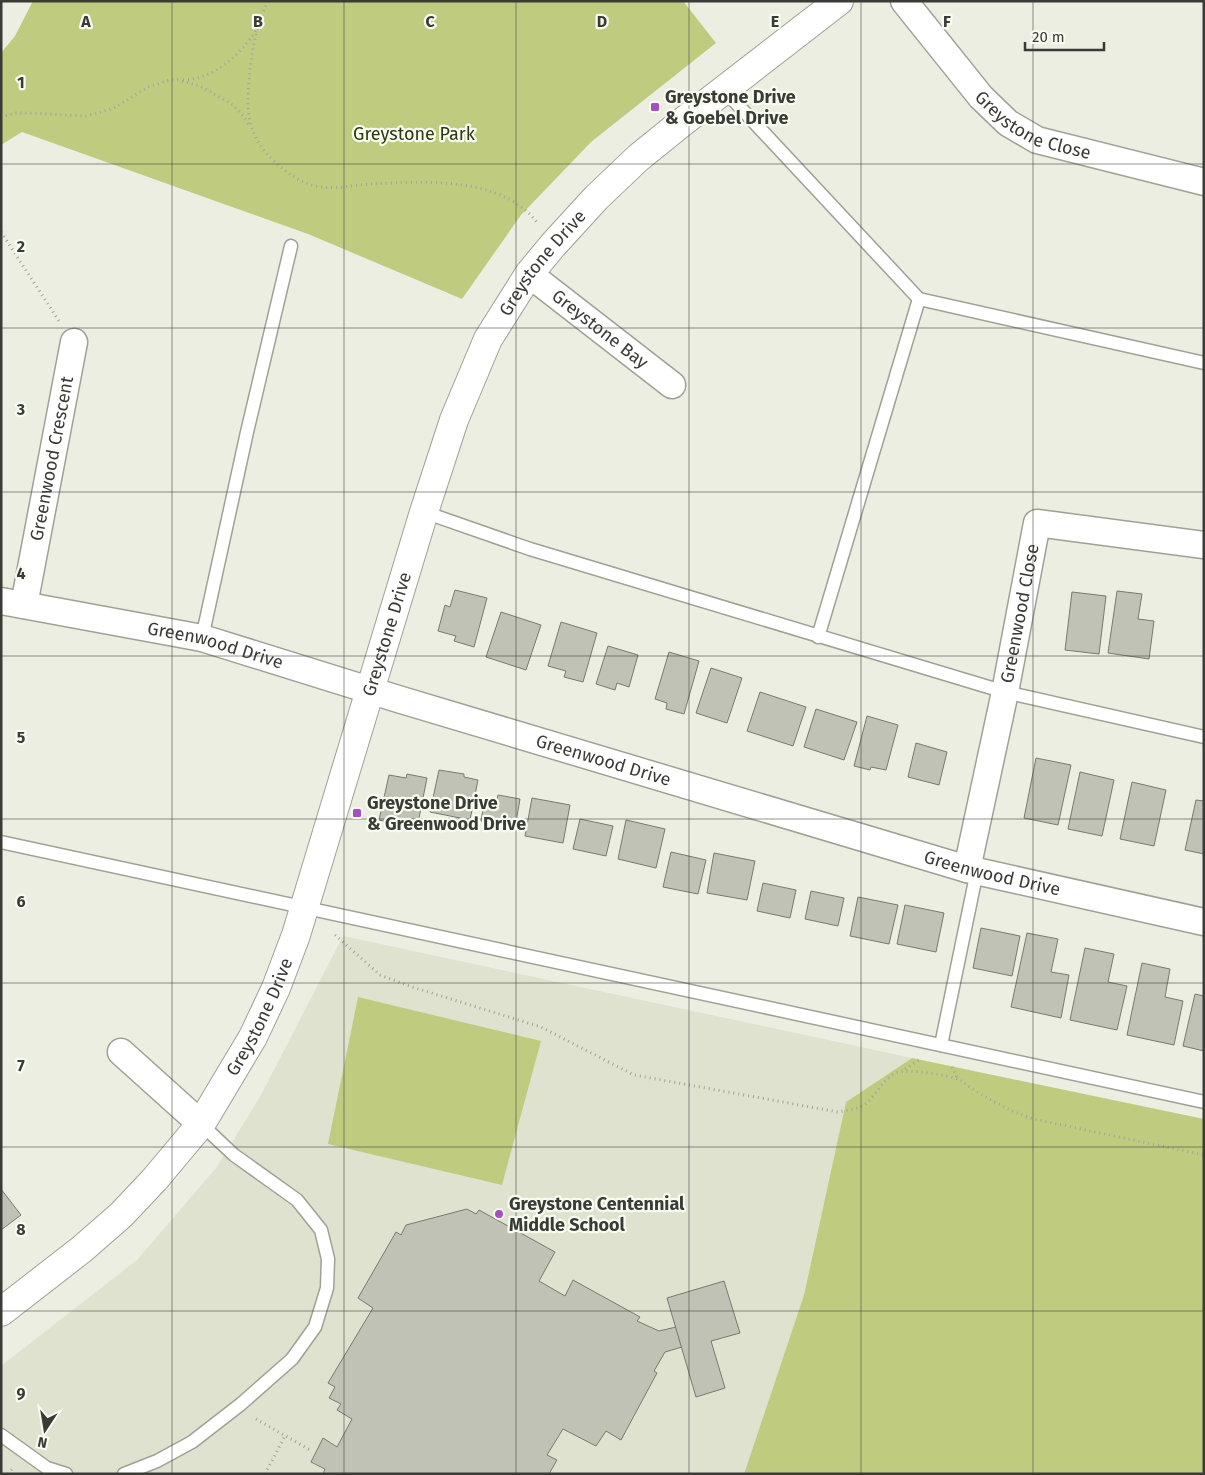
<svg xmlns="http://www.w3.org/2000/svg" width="1205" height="1475" font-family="'Fira Sans',sans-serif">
  <rect width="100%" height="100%" fill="#ebeee1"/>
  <path fill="#dee2cf" d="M343,936L912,1058L846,1102L804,1295L744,1474H1V1366L137,1260L216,1168L260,1097Z"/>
  <g fill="#bfcc80">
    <path d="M33,1H683L716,43L591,142L521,215L462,299L308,234L22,132L1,145V53L15,36Z"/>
    <path d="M358,997L541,1041L502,1185L328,1144Z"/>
    <path d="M912,1058L1204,1119V1474H744L804,1295L846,1102Z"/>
  </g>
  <g fill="#c0c2b6" stroke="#787a6f">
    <path d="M455,590L487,598L474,647L454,641L456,636L438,631L445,605L450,607Z"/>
    <path d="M1117,591L1142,594L1138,619L1154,621L1149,659L1108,653Z"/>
    <path d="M1072,592L1106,596L1099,654L1065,650Z"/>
    <path d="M501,612L541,625L526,670L486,657Z"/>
    <path d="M561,622L597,633L583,682L564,677L566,671L548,666Z"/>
    <path d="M608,646L638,655L629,687L617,683L615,690L596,684Z"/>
    <path d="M669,652L699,661L684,714L666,709L667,703L655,699Z"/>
    <path d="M711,668L742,678L727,723L696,713Z"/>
    <path d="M760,692L806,707L793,746L747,731Z"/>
    <path d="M816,709L857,722L844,760L804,747Z"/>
    <path d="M867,716L898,725L886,770L871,767L870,770L854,766Z"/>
    <path d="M916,743L947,752L939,785L908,777Z"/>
    <path d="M1036,758L1071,765L1058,825L1024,818Z"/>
    <path d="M439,770L464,774V777L478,780L470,820L430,812Z"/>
    <path d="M1080,772L1114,780L1102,836L1068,829Z"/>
    <path d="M407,774L427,778L417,828L379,820L389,775L406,778Z"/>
    <path d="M1132,782L1166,790L1154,846L1120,839Z"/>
    <path d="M498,795L520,799L515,828L481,821L485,798L497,800Z"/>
    <path d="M532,798L570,805L563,843L525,836Z"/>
    <path d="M1196,800L1204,801V854L1185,850Z"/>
    <path d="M580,819L613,826L606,856L573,849Z"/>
    <path d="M626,820L665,829L656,868L618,859Z"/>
    <path d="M671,852L706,860L698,894L663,887Z"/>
    <path d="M714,853L755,861L747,900L707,893Z"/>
    <path d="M763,883L796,890L790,918L757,911Z"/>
    <path d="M811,891L844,898L838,926L805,919Z"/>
    <path d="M858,897L898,905L889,944L850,936Z"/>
    <path d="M905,905L944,913L936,952L897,944Z"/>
    <path d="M981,928L1020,936L1012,976L973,968Z"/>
    <path d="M1027,933L1058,939L1051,972L1069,975L1061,1018L1011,1007Z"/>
    <path d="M1085,948L1114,954L1108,982L1127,986L1117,1030L1070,1020Z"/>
    <path d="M1142,963L1170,969L1165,997L1183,1001L1174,1045L1127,1035Z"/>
    <path d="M1195,994L1204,996V1051L1183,1046Z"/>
    <path d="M1,1189L21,1215L1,1230Z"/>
    <path d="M467,1209L476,1214L479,1210L555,1252L539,1281L565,1296L573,1280L640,1317L637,1321L659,1331L676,1327L682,1347L665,1352L654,1371L657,1373L621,1440L606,1431L596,1446L563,1429L547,1455L557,1460L549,1474H323L325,1469L311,1462L323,1438L337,1447L352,1419L337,1410L341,1404L329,1398L335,1387L328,1383L373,1308L358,1298L396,1232L401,1235L406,1225Z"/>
    <path d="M724,1281L740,1333L711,1341L725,1388L696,1397L667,1298Z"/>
  </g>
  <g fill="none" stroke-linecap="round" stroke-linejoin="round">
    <g stroke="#9fa196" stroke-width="15">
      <g id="lane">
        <path d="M723,89L919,299L1204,363"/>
        <path d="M424,512L530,549L1005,692L1204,737"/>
        <path d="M818,637L919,299"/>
        <path d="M202,638L247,432L291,246"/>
        <path d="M1,842L1204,1102"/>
        <path d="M941,1045L977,871"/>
        <path d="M1,1435L47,1468L66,1474"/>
        <path d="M124,1474L157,1461L192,1442L241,1404L292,1359L315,1327L327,1288L328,1259L321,1230L297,1200L234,1155L201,1124"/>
      </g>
    </g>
    <g stroke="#9fa196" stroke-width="29">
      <g id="street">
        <path id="s1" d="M904,1L981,97L1008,123L1037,140L1204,182"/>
        <path id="s2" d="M529,274L672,385"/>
        <path id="s3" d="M1,601L202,638L398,699L967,869L1204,922"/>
        <path id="s4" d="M24,605L74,342"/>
        <path id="s5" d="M967,869L1005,692L1037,523L1204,545"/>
        <path d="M121,1052L201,1124"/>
      </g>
    </g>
    <g stroke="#9fa196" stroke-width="30">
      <g id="secondary">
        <path id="s6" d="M1,1312L82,1249L121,1215L155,1179L201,1124L253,1037L276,988L296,935L424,512L454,420L488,339L529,274L553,245L596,198L638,158L680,124L839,1"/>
      </g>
    </g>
    <g stroke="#a1a39a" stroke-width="3" stroke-dasharray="1 4" stroke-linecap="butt">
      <path d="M268,1C253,32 250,63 248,97C247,119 254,143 271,158C284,171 297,181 315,186C334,190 353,185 372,184C424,181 504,176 538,224"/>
      <path d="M183,80C215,79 239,55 256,31"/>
      <path d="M1,117L16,113H29L87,116L114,108L148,87L170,80H178L200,86L230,103L240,112L250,126"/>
      <path d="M1,232L59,321"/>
      <path d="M335,935L380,975L412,987L541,1027L634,1075L838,1112C847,1110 857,1110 864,1105C877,1096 880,1081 896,1073C907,1068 948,1075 960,1080C966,1084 972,1089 979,1093C997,1104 1014,1113 1034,1119L1204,1155"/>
      <path d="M952,1067L958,1079"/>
      <path d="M905,1069L919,1060"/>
      <path d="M256,1419L310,1450"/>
      <path d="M8,1474L12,1469"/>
      <path d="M265,1474L285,1436"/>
    </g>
    <use href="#lane" stroke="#fff" stroke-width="12"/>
    <use href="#street" stroke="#fff" stroke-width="26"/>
    <use href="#secondary" stroke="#fff" stroke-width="28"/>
  </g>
  <path fill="none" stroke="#3a3b37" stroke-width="1" stroke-opacity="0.55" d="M172,1V1474M344,1V1474M516,1V1474M689,1V1474M861,1V1474M1033,1V1474M1,164H1204M1,328H1204M1,492H1204M1,656H1204M1,819H1204M1,983H1204M1,1147H1204M1,1311H1204"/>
  <g fill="#a550be" stroke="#f8fbef" stroke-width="2">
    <rect x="650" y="102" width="10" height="10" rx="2.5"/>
    <rect x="352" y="808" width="10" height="10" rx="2.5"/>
    <circle cx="499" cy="1214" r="5"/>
  </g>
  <g text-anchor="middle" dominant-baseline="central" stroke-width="4.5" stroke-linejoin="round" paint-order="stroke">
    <g font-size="18" font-weight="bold" fill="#3a3b37" stroke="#f8fbef" text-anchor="start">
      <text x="665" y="97">Greystone Drive<tspan x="665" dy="21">&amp; Goebel Drive</tspan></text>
      <text x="367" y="803">Greystone Drive<tspan x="367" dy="21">&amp; Greenwood Drive</tspan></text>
      <text x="509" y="1204">Greystone Centennial<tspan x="509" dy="21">Middle School</tspan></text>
    </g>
    <g font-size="18" fill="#3a3b37" stroke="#f8fbef">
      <text stroke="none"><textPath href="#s1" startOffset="184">Greystone Close</textPath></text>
      <text stroke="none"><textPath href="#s6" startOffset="1208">Greystone Drive</textPath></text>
      <text stroke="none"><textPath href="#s2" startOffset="90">Greystone Bay</textPath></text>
      <text stroke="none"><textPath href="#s4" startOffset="149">Greenwood Crescent</textPath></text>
      <text stroke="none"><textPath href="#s5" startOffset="261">Greenwood Close</textPath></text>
      <text stroke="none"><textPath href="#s6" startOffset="802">Greystone Drive</textPath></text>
      <text stroke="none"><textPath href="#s3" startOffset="219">Greenwood Drive</textPath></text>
      <text stroke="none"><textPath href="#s3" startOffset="624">Greenwood Drive</textPath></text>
      <text stroke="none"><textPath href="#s3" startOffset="1029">Greenwood Drive</textPath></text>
      <text stroke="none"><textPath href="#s6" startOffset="398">Greystone Drive</textPath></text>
    </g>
    <g font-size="18" fill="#30360f" stroke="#f8fbef">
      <text x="414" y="134">Greystone Park</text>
    </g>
  </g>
  <g font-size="16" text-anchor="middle" font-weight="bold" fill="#3a3b37" stroke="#f8fbef" stroke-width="4.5" stroke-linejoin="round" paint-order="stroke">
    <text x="86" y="27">A</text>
    <text x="258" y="27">B</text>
    <text x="430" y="27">C</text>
    <text x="602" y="27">D</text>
    <text x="775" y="27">E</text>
    <text x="947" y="27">F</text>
    <text x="21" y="88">1</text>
    <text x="21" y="252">2</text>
    <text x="21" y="415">3</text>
    <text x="21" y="579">4</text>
    <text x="21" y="743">5</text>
    <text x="21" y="907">6</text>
    <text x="21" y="1071">7</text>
    <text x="21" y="1235">8</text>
    <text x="21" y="1399">9</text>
  </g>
  <rect width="1205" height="1475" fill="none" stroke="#3a3b37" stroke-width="5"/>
  <g transform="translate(45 1430) rotate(192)" stroke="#f8fbef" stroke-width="4" paint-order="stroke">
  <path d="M0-4L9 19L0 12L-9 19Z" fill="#3a3b37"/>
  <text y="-8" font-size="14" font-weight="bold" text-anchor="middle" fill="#3a3b37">N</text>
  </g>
  <path d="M1025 42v8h79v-8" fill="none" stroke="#3a3b37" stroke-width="2.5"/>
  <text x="1032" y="42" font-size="15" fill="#3a3b37" stroke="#f8fbef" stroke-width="4" paint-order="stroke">20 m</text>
</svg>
